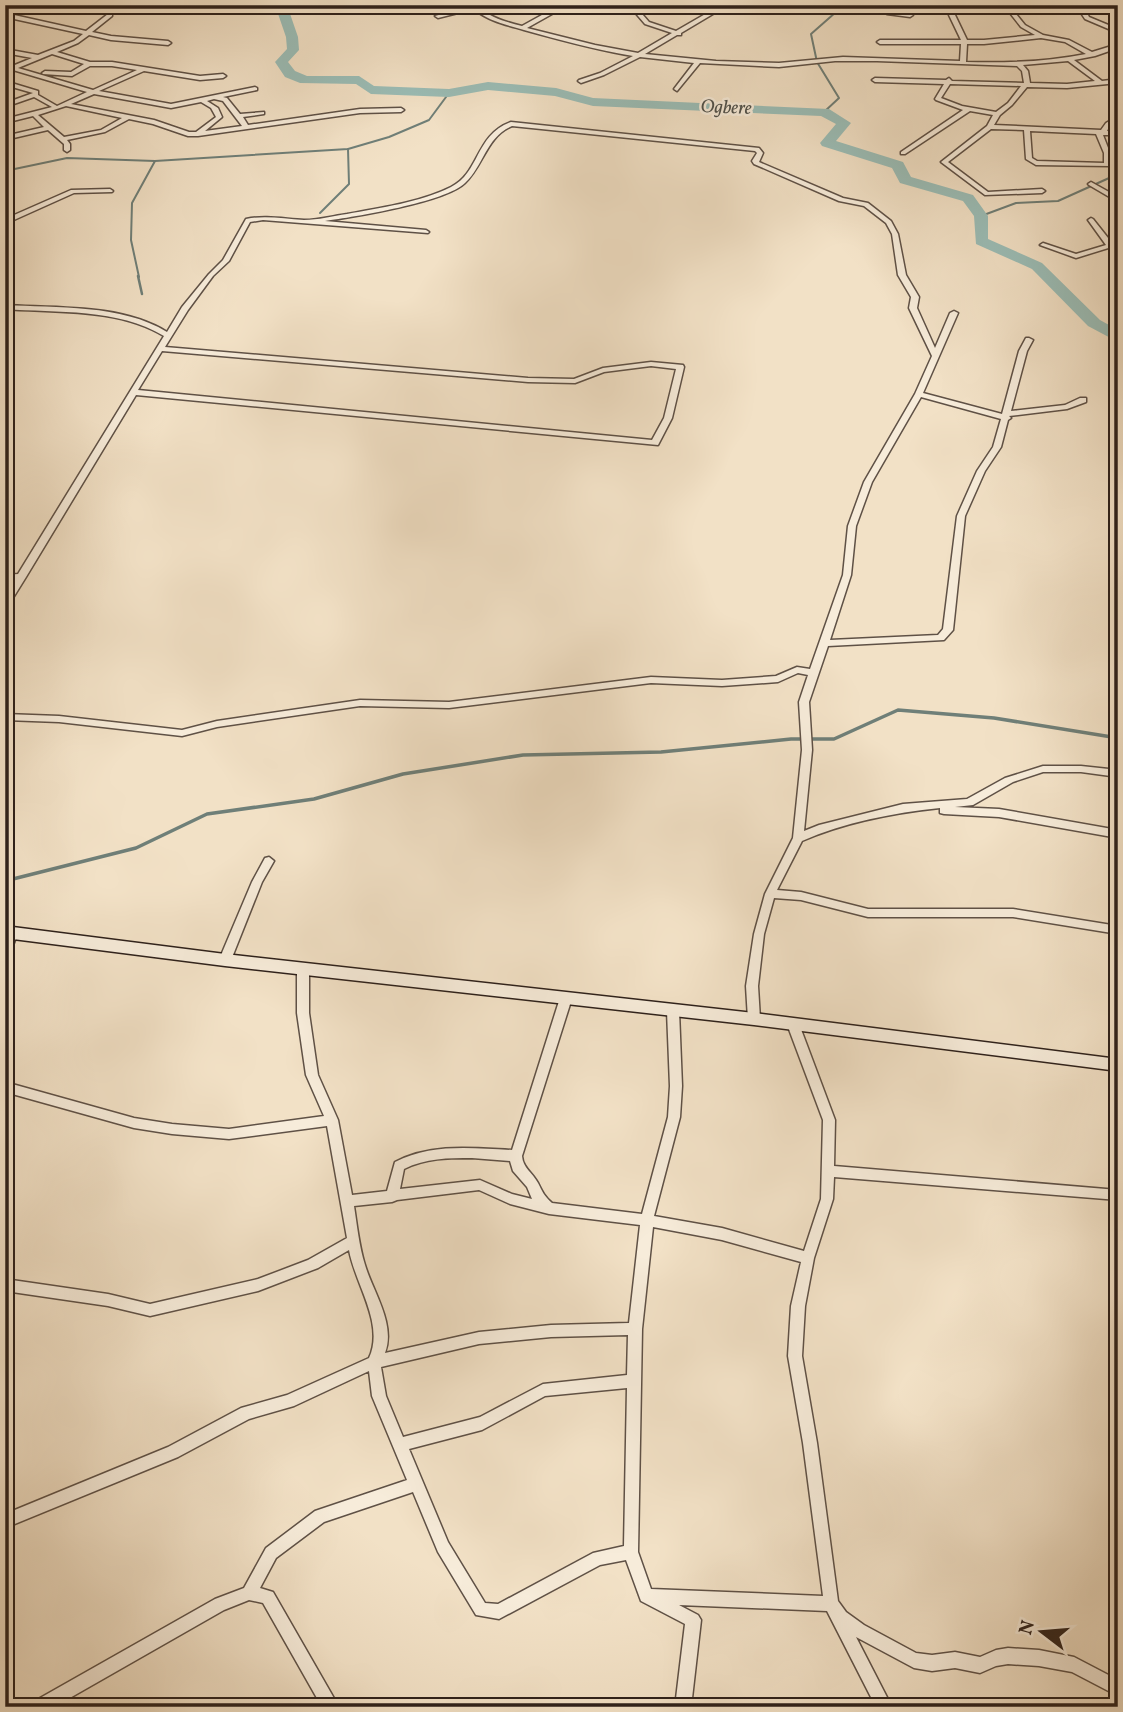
<svg xmlns="http://www.w3.org/2000/svg" width="1123" height="1712" font-family="Vollkorn,serif">
  <rect width="100%" height="100%" fill="#f2e1c6"/>
  <filter id="stains"><feTurbulence type="fractalNoise" baseFrequency=".00286" numOctaves="4"/><feColorMatrix values="0 0 0 0 .2 0 0 0 0 .09 0 0 0 0 .02 0 0 0 .5 -.17"/></filter>
  <radialGradient id="worn" r=".72"><stop offset=".6" stop-color="#630" stop-opacity="0"/><stop offset="1" stop-color="#630" stop-opacity=".3"/></radialGradient>
  <g fill="none" stroke-linecap="round" stroke-linejoin="round">
    <g stroke="#6f7f78" stroke-width="2">
      <path d="M824,112L839,98L817,62L811,34L844,5"/>
      <path d="M5,171L67,158L155,161L348,149L389,137L429,120L449,93"/>
      <path d="M320,213L349,184L348,149"/>
      <path d="M981,216L1016,203L1058,201L1118,174"/>
      <path d="M139,277L131,240L132,203L155,161"/>
    </g>
    <path stroke="#6f7f78" stroke-width="2.5" d="M138,276L142,294"/>
    <path stroke="#6f7f78" stroke-width="3.5" d="M5,881L136,848L207,814L314,799L403,774L523,755L661,752L791,739H834L898,710L994,718L1118,738"/>
    <path fill="#9bbdb6" fill-rule="evenodd" d="M275,5H287L298,37L299,50L288,62L295,71L307,76H359L374,86L449,89L488,82L556,88L593,98L829,109L851,123L836,141L903,162L911,177L973,195L988,216V239L1042,263L1100,320L1118,330V342L1088,326L1032,269L976,244L974,216L963,201L900,183L892,168L822,146L820,143L836,124L821,116L593,106L555,96L488,90L449,97L371,94L356,84L300,83L285,77L275,62L287,49L286,37Z"/>
    <g stroke="#5f5146" stroke-width="3">
      <g id="street">
        <path d="M475,5H481L479,8C492,18 506,22 522,26L560,5H568L527,28L595,45L638,53L672,33L645,24L632,9V7H636L649,22L676,31L721,5H728L681,33V35H677L645,54L716,61L779,63L843,57L960,61L961,44H880L877,42L880,40H961L949,15L952,13L955,15L967,40H984L1035,35L1021,27L1010,13H975L906,5C942,5 977,9 1012,9L1025,25L1043,35L1069,40L1092,52L1118,44V48L1095,56L1074,60L1102,81L1118,79V83L1067,88L1027,87L1012,105L1000,115L994,125L1101,130L1106,123L1118,116V121L1110,125L1107,131H1118V135H1103L1110,153L1109,166L1036,165L1026,159L1024,130L991,129L948,162L988,192L1042,189L1045,191L1042,193L985,195L941,162L987,126L993,115L970,111L905,154H901V152L963,110L936,100L935,99L944,84L875,82L872,80L875,78L946,80L949,78L952,81L1024,83L1022,71L1017,66L877,61H835L779,67L700,63L677,91L674,89L694,63L640,57L604,75L581,83L578,81L579,80L600,73L633,56C596,50 560,40 524,30C507,25 488,21 474,9L438,18L435,16ZM1041,38L1065,42L1086,54C1047,62 1006,63 966,62L967,44H984ZM1068,61L1095,81L1067,84L1030,83L1028,71L1023,65ZM950,84L1021,86L1008,103L996,112L962,106L941,98ZM1030,131L1096,134L1104,153V163L1037,161L1032,158Z"/>
        <path d="M793,5H799L794,10L791,8Z"/>
        <path d="M890,5H896L892,12L913,15L910,17L887,14Z"/>
        <path d="M1036,5H1051L1082,10V5H1088L1087,13L1089,17L1118,29V33L1085,19L1081,13Z"/>
        <path d="M5,13L86,31L108,14H112V16L92,32L111,36L168,41L171,43L168,45L111,40L89,35L78,43L57,52L90,62H112L200,76L223,74L226,76L223,78L200,80L144,71L99,91L171,104L255,87L257,88V90L223,97L227,98L240,114L264,112V114L243,117L248,125L360,109L401,108L404,110L401,112L360,113L198,136H188L153,124L129,119L105,132L67,140L70,144V150L67,152L64,150V144L48,130L5,140V136L44,127L33,116L5,123V119L52,107L34,97L11,105L5,104V100L11,101L33,93L5,85V81L38,91V95L57,106L87,92L13,70L5,73V69L32,58L5,53V49L38,55L74,41L83,34L5,17ZM52,54L84,64L71,72L45,71L42,73L43,74L72,76L90,66H112L137,70L93,90L18,68ZM94,94L171,108L201,102L211,108L216,117L196,132H189L154,120L71,104ZM214,99L223,101L242,126L205,131L222,117L218,108L207,101ZM66,106L122,118L101,130L64,137L38,115Z"/>
        <path d="M1118,89V104L1115,102V91Z"/>
        <path d="M511,122L759,148L763,153L759,162L843,198L868,203L891,221L898,234L906,275L919,297L917,308L935,348L950,313L954,311L958,313L923,393L1002,414L1019,351L1026,338H1029L1033,340L1027,351L1011,411L1065,405L1080,398H1086V402L1067,409L1009,416L1011,418L1008,420L1001,447L985,471L965,516L953,630L944,640L828,646L809,702L812,750L804,831L819,825L903,804L967,799L1005,778L1043,766H1081L1118,770V777L1081,772H1043L1013,782L973,805L955,807L999,809L1118,830V838L999,817L944,814L940,813V808C893,813 845,822 802,841L777,890L801,892L868,909H1013L1118,926V934L1013,917H868L801,900L774,898L764,934L758,986L760,1019L758,1022L754,1024L750,1022L748,1019L746,986L754,934L765,894L793,838L802,750L799,702L808,675L798,673L778,682L722,686L651,683L449,708L360,706L217,727L182,736L59,722L5,720V714L59,716L182,730L217,721L360,700L449,702L651,677L722,680L776,676L797,667L810,669L843,575L848,526L864,482L915,394L932,356L909,308L911,297L898,275L892,234L886,223L864,206L839,201L754,164L752,161L757,153L755,151L512,126C486,137 484,165 465,183C446,202 354,217 325,221L426,230L429,232L428,233L263,220L250,222L229,261L213,276L188,310L165,347L528,378L574,379L603,368L651,362L683,365L684,367L672,418L658,445L136,395L26,577L8,606L5,607V596L15,580L5,581V575L18,574L164,336C118,308 57,313 5,309V305C56,308 122,304 167,332L182,307L209,274L223,260L246,219C266,215 284,219 304,220C318,220 333,216 347,214C380,208 421,202 451,187C480,173 475,135 511,122ZM162,351L528,382L575,383L604,372L651,366L676,369L664,418L652,440L138,390ZM921,397L1001,419L993,447L977,471L957,516L943,629L938,635L830,640L851,575L856,526L872,482Z"/>
        <path d="M1091,182L1118,197V202L1089,185L1088,184Z"/>
        <path d="M110,189L113,191L112,192L74,193L5,224V219L71,190Z"/>
        <path d="M1091,218L1093,219L1112,243L1118,241V245L1076,258L1040,245L1043,243L1076,254L1106,245L1088,220Z"/>
        <path d="M269,857L274,861L262,882L231,960L229,963H221L219,960L252,882L265,858Z"/>
        <path d="M13,929L17,930L18,933L9,955L5,956V938L9,930Z"/>
        <path d="M303,964L307,965L309,968V1013L318,1075L338,1120L352,1195L387,1191L395,1162C431,1143 472,1148 512,1150L560,998L562,995H570L572,998L522,1156C523,1168 532,1172 538,1183C542,1191 544,1196 552,1203L642,1214L668,1117L670,1086L667,1011L669,1008L673,1006L677,1008L679,1011L682,1086L680,1117L654,1216L722,1228L804,1251L821,1199L823,1120L787,1024L789,1021L793,1019L797,1021L799,1024L835,1120L834,1166L1118,1190V1200L834,1177L833,1199L814,1258L805,1306L802,1356L817,1443L838,1601L846,1612L864,1625L916,1653L932,1655L955,1652L980,1657L996,1650L1008,1648L1039,1650L1074,1657L1118,1680V1696L1072,1672L1039,1666L1008,1664L996,1666L980,1673L955,1668L932,1671L914,1668L856,1637L892,1707H876L827,1611L679,1605L698,1615L701,1620L691,1707H675L685,1624L641,1601L626,1560L600,1565L499,1619L476,1615L438,1552L413,1492L324,1522L276,1558L260,1588L273,1592L339,1707H322L263,1603L249,1600L224,1610L54,1707H30L33,1702L215,1599L244,1588L266,1548L315,1511L407,1480L372,1396L369,1371L294,1406L249,1419L178,1457L5,1528V1514L168,1447L241,1408L287,1395L369,1358C385,1324 355,1284 349,1250L318,1268L258,1291L150,1316L108,1306L5,1291V1279L108,1294L150,1304L258,1279L308,1260L347,1238L327,1126L229,1139L172,1134L134,1128L5,1092V1082L134,1118L172,1124L229,1129L324,1116L306,1075L297,1013V968L299,965ZM472,1158L510,1161L513,1171L527,1187L532,1199L512,1194L480,1180L400,1189L404,1169C426,1158 448,1158 472,1158ZM479,1190L510,1204L549,1214L640,1225L629,1323L551,1325L479,1332L385,1353C396,1324 373,1292 365,1265C359,1246 357,1225 354,1206L392,1202L397,1200ZM653,1227L722,1240L801,1262L791,1306L788,1356L803,1443L823,1596L651,1589L638,1552L642,1329ZM628,1335L627,1375L543,1384L480,1417L403,1437L386,1396L381,1367L479,1344L551,1337ZM627,1388L624,1546L593,1553L498,1604L485,1603L448,1542L409,1449L482,1430L545,1396Z"/>
      </g>
    </g>
    <g stroke="#2e211b" stroke-width="3">
      <path id="secondary" d="M5,926L225,954L754,1013L1118,1059V1071L754,1025L225,966L5,938Z"/>
    </g>
    <use href="#street" fill="#f7ecda" fill-rule="evenodd"/>
    <use href="#secondary" fill="#f7ecda" fill-rule="evenodd"/>
  </g>
  <g text-anchor="middle" dominant-baseline="central" stroke-width="5" stroke-linejoin="round" paint-order="stroke">
    <g font-size="19" font-style="italic" fill="#4f504a" stroke="#f7ecda">
      <text transform="translate(726 108) rotate(2)">Ogbere</text>
    </g>
  </g>
  <rect width="1123" height="1712" fill="none" stroke="#f2e1c6" stroke-width="28"/>
  <rect x="7" y="7" width="1109" height="1698" fill="none" stroke="#2e211b" stroke-width="3.5"/>
  <rect x="14" y="14" width="1095" height="1684" fill="none" stroke="#2e211b" stroke-width="2"/>
  <g transform="translate(1042 1632) rotate(286)" stroke="#f7ecda" stroke-width="5" paint-order="stroke">
  <path d="M0-5L12 26L0 18L-12 26Z" fill="#2e211b"/>
  <text y="-10" font-size="19" font-weight="bold" text-anchor="middle" fill="#2e211b">N</text>
  </g>
  <rect width="100%" height="100%" filter="url(#stains)"/>
  <rect width="100%" height="100%" fill="url(#worn)"/>
</svg>
